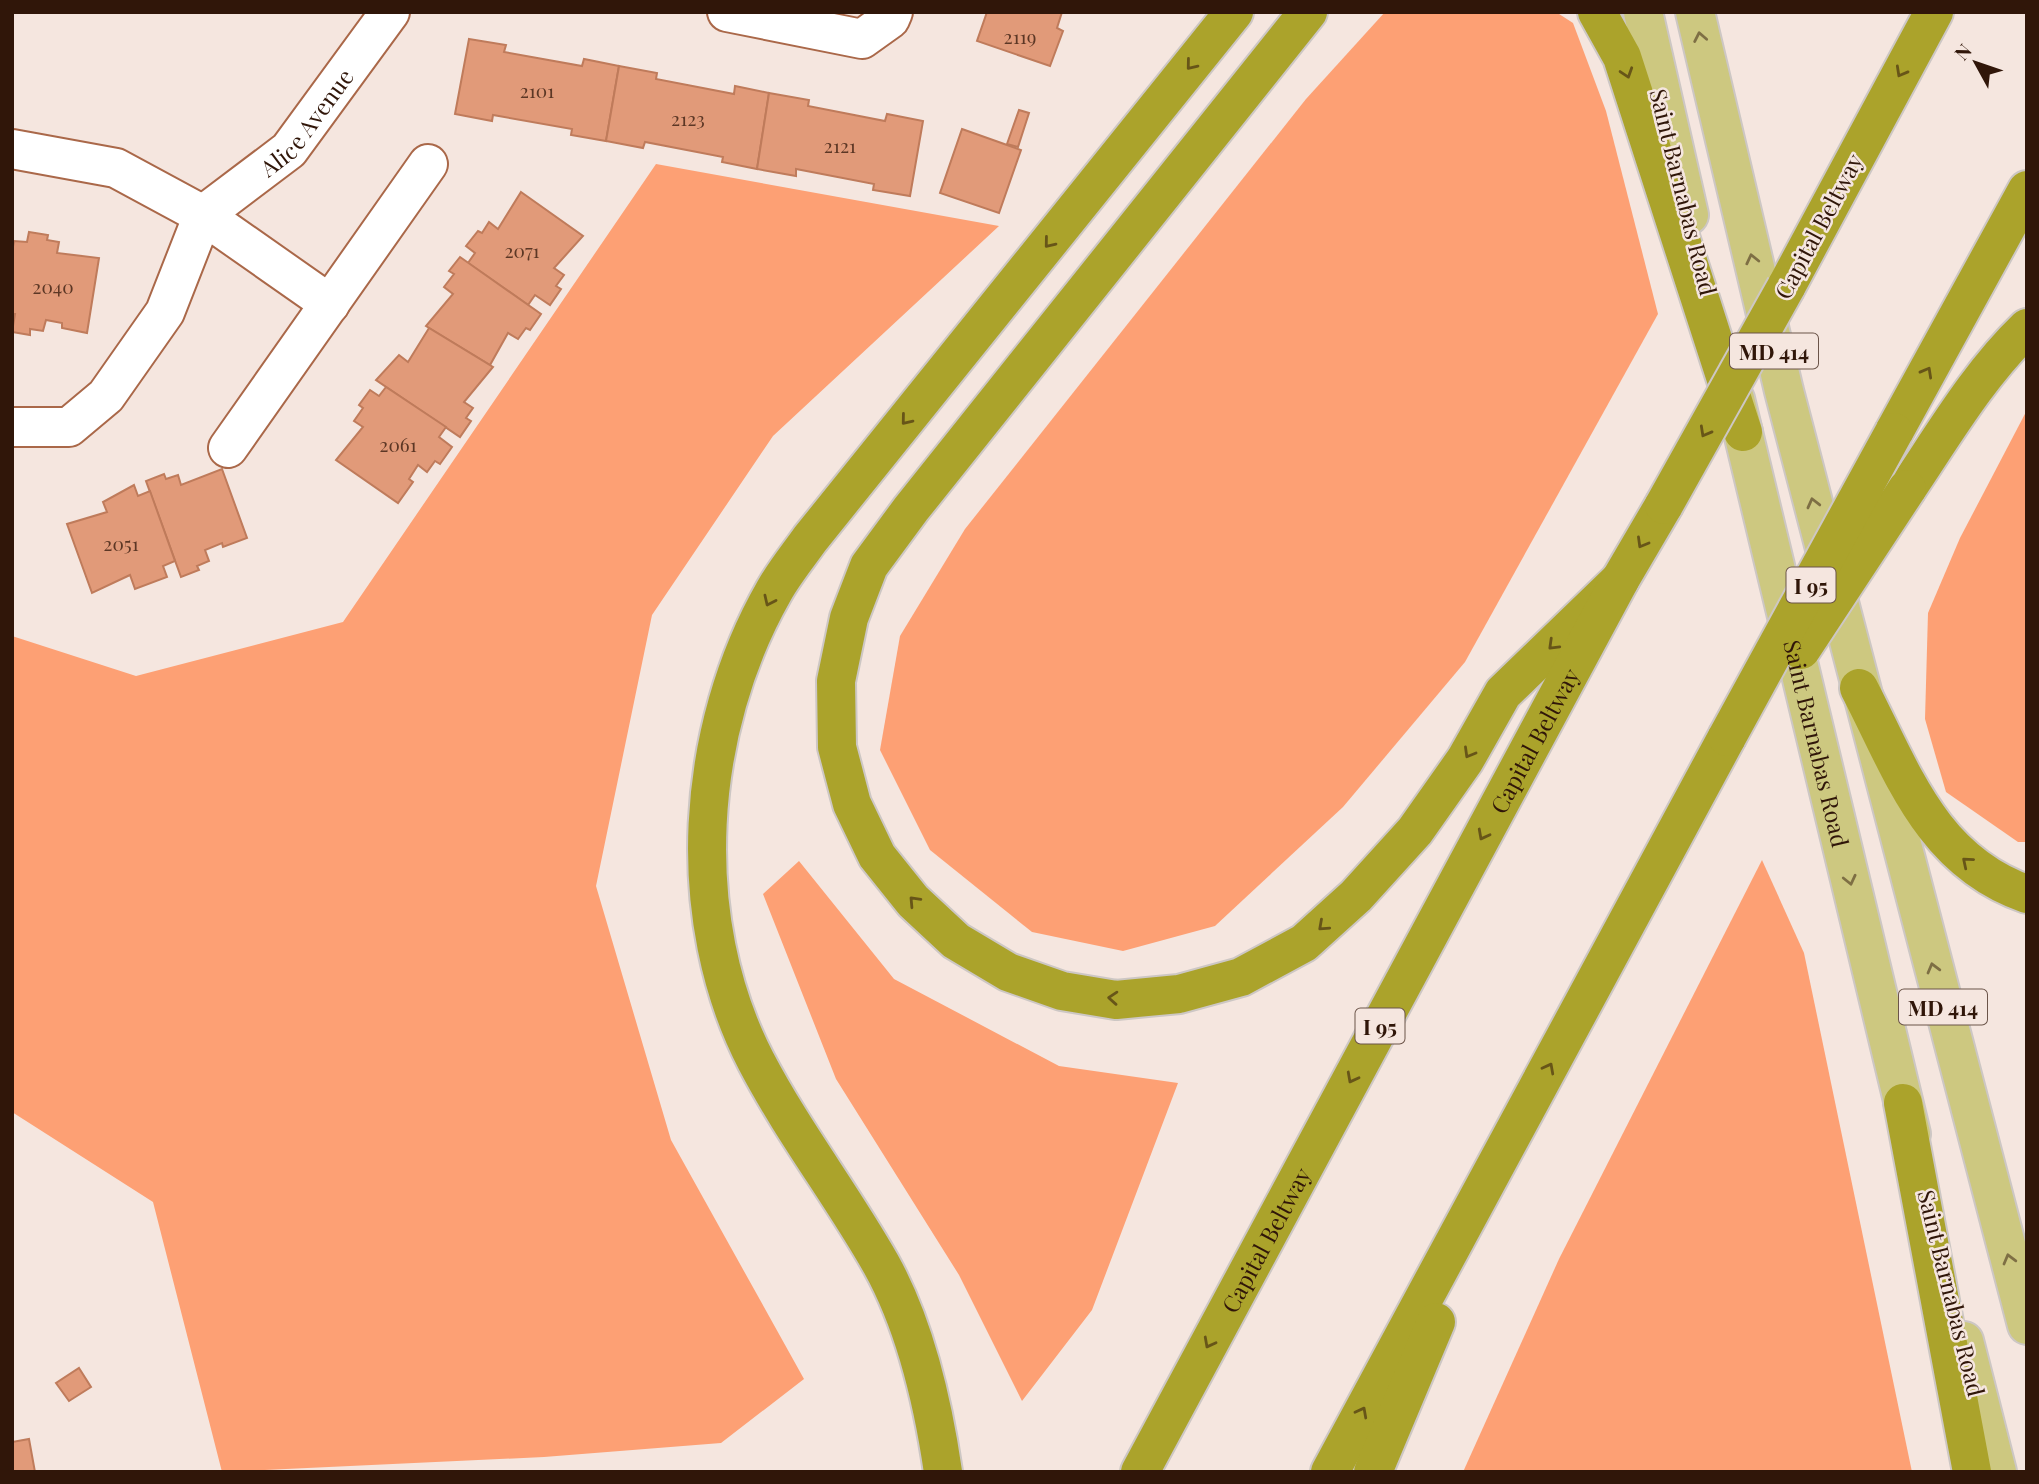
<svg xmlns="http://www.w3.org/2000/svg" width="2039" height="1484" font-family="'Playfair Display',serif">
  <rect width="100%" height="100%" fill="#f5e6df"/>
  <g fill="#fda074">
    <path d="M1385,12H1556L1573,23L1606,111L1658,314L1465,662L1343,807L1215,926L1123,951L1032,932L930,850L880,750L900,636L965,529L1306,99Z"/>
    <path d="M656,164L999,226L773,436L652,615L596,886L671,1140L804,1379L721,1443L544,1457L222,1472L153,1202L12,1112V636L136,676L343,622Z"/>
    <path d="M2027,410V842H2018L1946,792L1925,719L1928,613L1960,538Z"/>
    <path d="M1762,860L1804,953L1912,1472H1463L1559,1259Z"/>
    <path d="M799,861L894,979L1059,1066L1178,1083L1092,1310L1022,1401L959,1275L836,1079L763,894Z"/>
  </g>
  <g fill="#e19a79" stroke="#bf7b5b" stroke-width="2">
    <path d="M987,12H1062L1057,28L1063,31L1050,66L977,41Z"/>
    <path d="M469,39L506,45L504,52L582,66L584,59L619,66L606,141L571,135L572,129L493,115L492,121L455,114Z"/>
    <path d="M619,66L657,73L656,79L734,94L735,86L769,93L757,169L722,162L723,157L645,142L643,148L606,141Z"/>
    <path d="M769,93L809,100L808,106L885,121L887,114L923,121L910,196L873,190L874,184L796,169V176L757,169Z"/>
    <path d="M1019,110L1029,113L1018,147L1007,144Z"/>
    <path d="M962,129L1021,150L999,213L940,193Z"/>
    <path d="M521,192L583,236L554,268L564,275L556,286L561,289L550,305L535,295L528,305L468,263L475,253L466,246L478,231L482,233L489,222L498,229Z"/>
    <path d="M29,232L48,235L47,240L59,242L57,253L99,258L87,333L62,328V323L46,320L43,331L30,329V335L12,332L15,314H12V252L14,241L27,242Z"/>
    <path d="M460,257L541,314L530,330L526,328L518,339L508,333L490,365L426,326L453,294L444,287L454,274L449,271Z"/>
    <path d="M429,328L493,367L464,402L473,408L466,418L471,421L460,437L376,380L399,355L408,362Z"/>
    <path d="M386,387L446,427L439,437L452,447L440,464L435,461L427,472L418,465L409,479L413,482L398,503L336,460L363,427L354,421L363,408L359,405L370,390L379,396Z"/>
    <path d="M222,469L247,538L223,547L222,543L205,550L209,561L197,566L199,570L181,577L146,481L164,474L166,479L178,475L181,485Z"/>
    <path d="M134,485L138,496L150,491L175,561L163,566L167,577L135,589L130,575L92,593L67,524L107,512L103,502Z"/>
    <path d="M79,1368L91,1387L69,1401L56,1383Z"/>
    <path d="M29,1439L35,1472H12V1442Z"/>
  </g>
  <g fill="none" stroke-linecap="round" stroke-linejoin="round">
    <g stroke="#aa6849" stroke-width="42">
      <g id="minor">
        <path d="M727,12L862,39L890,19L893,12"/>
        <path d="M12,149L116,168L203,215L330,304"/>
        <path id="s1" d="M12,427H69L106,396L165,312L203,215L289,150L390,12"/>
        <path d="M228,448L428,164"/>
      </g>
    </g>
    <g stroke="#cdc7c4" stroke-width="42">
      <g id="major">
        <path d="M1643,12L1689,215"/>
        <path d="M1695,12L1784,391L2027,1325"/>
        <path id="s2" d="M1735,399L1911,1134"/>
        <path d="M1964,1341L1997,1472"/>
      </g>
    </g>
    <g stroke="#cdc7c4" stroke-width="42">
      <g id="highway">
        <path d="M1308,12L911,509L869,566L849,618L836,681L837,747L852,804L877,856L913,901L956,941L1008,972L1062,991L1116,1000L1179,994L1241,977L1304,943L1356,896L1415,831L1465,760L1503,693L1620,580"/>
        <path d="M1597,12L1622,57L1743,432"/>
        <path d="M1786,287L1934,12"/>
        <path d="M1894,432L2027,190"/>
        <path d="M1907,489C1944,434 1979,374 2027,328"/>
        <path d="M1859,688C1902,771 1931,861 2027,894"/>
        <path d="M1903,1103L1972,1472"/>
        <path d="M943,1472C933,1403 915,1325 881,1264C842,1195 793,1132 756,1061C682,918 695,729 774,591C784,573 798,556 810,539L1234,12"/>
        <path id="s3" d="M1140,1472L1620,580L1664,505"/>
        <path d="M1330,1472L1727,737"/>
        <path d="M1373,1472L1436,1322"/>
      </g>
    </g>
    <use href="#minor" stroke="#fff" stroke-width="38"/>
    <use href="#major" stroke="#cdc880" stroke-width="38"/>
    <use href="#highway" stroke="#aba32b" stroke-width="38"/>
    <g stroke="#cdc7c4" stroke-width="42" stroke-linecap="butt">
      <g id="highway-bridge">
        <path d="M1664,505L1786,287"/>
        <path d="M1801,650L1907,489"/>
        <path d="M1727,737L1894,432"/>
      </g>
    </g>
    <use href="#highway-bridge" stroke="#aba32b" stroke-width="38"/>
  </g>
  <defs><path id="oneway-chevron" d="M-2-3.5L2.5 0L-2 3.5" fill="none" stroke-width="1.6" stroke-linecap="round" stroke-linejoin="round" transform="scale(1.75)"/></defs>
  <g stroke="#7e6f44">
    <use href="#oneway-chevron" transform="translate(1700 37) rotate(-101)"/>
    <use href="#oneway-chevron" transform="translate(1752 259) rotate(-103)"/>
    <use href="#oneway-chevron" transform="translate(1813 503) rotate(-104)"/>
    <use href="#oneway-chevron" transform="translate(1850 880) rotate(77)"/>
    <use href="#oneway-chevron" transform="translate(1933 968) rotate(-105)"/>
    <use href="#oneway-chevron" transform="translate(2009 1259) rotate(-105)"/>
  </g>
  <g stroke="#675518">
    <use href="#oneway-chevron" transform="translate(1191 65) rotate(129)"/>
    <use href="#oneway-chevron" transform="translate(1901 72) rotate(119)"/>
    <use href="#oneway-chevron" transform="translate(1627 73) rotate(72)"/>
    <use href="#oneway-chevron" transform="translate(1049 243) rotate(129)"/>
    <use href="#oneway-chevron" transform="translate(1927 372) rotate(-61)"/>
    <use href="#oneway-chevron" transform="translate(906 420) rotate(129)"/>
    <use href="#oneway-chevron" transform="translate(1705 432) rotate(119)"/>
    <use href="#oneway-chevron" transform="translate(1642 543) rotate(120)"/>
    <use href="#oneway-chevron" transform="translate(769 601) rotate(115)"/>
    <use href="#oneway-chevron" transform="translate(1553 645) rotate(136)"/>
    <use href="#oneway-chevron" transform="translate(1469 753) rotate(120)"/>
    <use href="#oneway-chevron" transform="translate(1483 835) rotate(118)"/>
    <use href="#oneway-chevron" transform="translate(1967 862) rotate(-140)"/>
    <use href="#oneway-chevron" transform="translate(914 901) rotate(-133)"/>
    <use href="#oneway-chevron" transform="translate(1323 926) rotate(138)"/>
    <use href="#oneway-chevron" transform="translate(1113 998) rotate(-176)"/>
    <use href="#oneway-chevron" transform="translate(1549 1068) rotate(-62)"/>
    <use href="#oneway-chevron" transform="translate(1352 1078) rotate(118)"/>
    <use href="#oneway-chevron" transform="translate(1209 1343) rotate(118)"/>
    <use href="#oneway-chevron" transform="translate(1362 1412) rotate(-62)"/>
  </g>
  <g text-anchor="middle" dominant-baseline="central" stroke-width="5" stroke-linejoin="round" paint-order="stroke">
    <g font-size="19" fill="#5c3725">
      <text x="1020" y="36">2119</text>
      <text x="537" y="90">2101</text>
      <text x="688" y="118">2123</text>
      <text x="840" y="145">2121</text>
      <text x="522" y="250">2071</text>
      <text x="53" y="286">2040</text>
      <text x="398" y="444">2061</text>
      <text x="121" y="543">2051</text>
    </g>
    <g fill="#f5e6df" stroke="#6b5449" stroke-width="2">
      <rect x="1730" y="333.5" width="88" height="35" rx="5"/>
      <rect x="1786.5" y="567.5" width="49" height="35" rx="5"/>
      <rect x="1899" y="989.5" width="88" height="35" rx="5"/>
      <rect x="1355.5" y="1008.5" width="49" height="35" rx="5"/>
    </g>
    <g font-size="21" font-weight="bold" fill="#301609">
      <text x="1774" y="351">MD 414</text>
      <text x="1811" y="585">I 95</text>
      <text x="1943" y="1007">MD 414</text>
      <text x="1380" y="1026">I 95</text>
    </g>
    <g font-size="23" fill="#301609" stroke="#f5e6df">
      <text stroke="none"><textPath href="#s1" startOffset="452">Alice Avenue</textPath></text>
      <text transform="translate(1684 192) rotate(76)">Saint Barnabas Road</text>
      <text transform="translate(1818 226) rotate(-62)">Capital Beltway</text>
      <text stroke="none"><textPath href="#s3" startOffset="831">Capital Beltway</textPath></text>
      <text stroke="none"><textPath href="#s2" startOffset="354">Saint Barnabas Road</textPath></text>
      <text stroke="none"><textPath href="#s3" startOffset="264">Capital Beltway</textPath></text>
      <text transform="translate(1952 1293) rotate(76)">Saint Barnabas Road</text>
    </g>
  </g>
  <rect width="2039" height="1484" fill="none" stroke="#301609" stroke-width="28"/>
  <g transform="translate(1976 63) rotate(310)" stroke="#f5e6df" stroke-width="5" paint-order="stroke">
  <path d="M0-5L12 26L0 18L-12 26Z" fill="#301609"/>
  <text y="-10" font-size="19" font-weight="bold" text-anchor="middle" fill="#301609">N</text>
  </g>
</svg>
